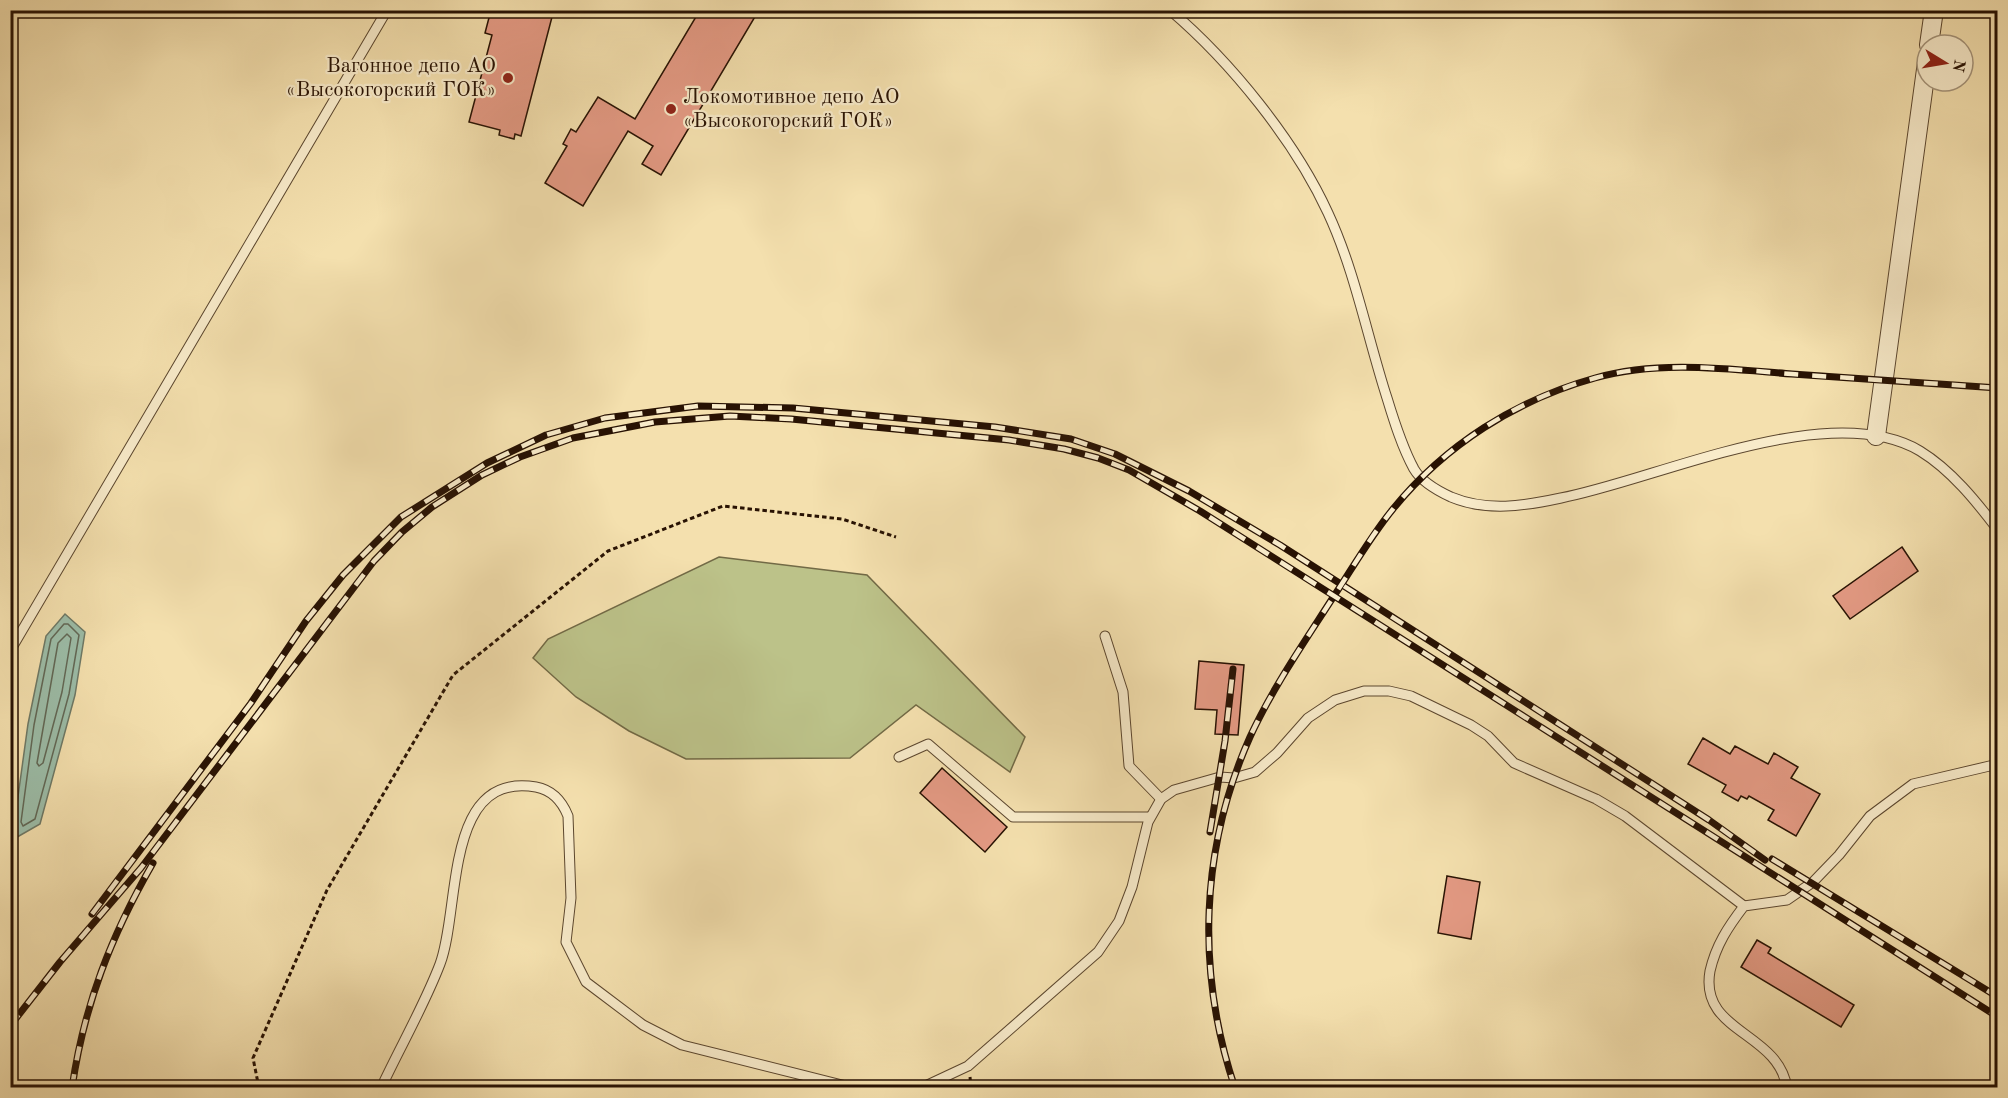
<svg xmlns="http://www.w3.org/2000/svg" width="2008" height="1098" font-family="'Old Standard TT',serif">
  <rect width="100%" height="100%" fill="#f4e0ae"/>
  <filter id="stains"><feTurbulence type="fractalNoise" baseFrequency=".00333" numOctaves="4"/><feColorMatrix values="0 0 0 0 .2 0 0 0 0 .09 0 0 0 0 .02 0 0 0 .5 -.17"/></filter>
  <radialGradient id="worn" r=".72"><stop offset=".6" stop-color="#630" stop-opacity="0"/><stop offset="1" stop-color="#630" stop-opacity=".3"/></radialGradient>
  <path fill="#bcc289" stroke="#726a46" stroke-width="1.5" d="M719,557L867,575L1025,737L1010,772L916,705L850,758L686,759L629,731L576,697L533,658L548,639Z"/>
  <path fill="#9cbda8" stroke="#6e7966" stroke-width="1.5" d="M65,614L85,632L75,695L40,824L12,840L28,724L46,636Z"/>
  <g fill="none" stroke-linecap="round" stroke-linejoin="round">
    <g stroke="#626856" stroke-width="1.5">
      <path d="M64,624H68L79,635L69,694L35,819L23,826L21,822L34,725L51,639Z"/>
      <path d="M67,634L71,638L62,692L43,763L39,766L37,763L58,643Z"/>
    </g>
  </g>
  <g fill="#e49a84" stroke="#281203" stroke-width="1.5">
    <path d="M491,10H526L552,17L521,136L515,134L514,139L499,135L500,130L469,122L492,35L485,33Z"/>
    <path d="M700,10H759L661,175L642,164L653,146L628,131L583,206L545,183L567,146L563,144L571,129L576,132L598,97L635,119Z"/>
    <path d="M1902,547L1918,571L1850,619L1833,596Z"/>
    <path d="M1199,661L1244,665L1238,735L1215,734L1217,710L1195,709Z"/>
    <path d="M1703,738L1730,754L1735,746L1768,764L1774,753L1798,767L1791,778L1820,794L1796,836L1768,820L1774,810L1749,796L1747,799L1741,796L1738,801L1722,792L1726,785L1688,764Z"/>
    <path d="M942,768L1007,827L985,852L920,793Z"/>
    <path d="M1447,876L1480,882L1471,939L1438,933Z"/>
    <path d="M1757,940L1771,948L1768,953L1854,1005L1841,1027L1741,967Z"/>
  </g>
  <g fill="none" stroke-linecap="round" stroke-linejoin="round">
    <g stroke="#5b462e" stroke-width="11">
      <g id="lane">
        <path d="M1170,10C1231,62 1295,141 1328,213C1355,271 1367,336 1387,398C1394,421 1402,447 1414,469C1421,481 1438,491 1451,497C1487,512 1524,506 1561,498C1656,480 1829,397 1920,451C1951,470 1976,501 1998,530"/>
        <path d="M1105,636L1123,692L1129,766L1161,799"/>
        <path d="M10,651L387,10"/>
        <path d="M899,757L928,744L1013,817H1150"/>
        <path d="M381,1088C400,1047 424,1006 440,964C461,909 443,771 536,787C552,790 562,801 568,816L571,898L566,942L586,982L643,1025L682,1045L854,1088"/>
        <path d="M921,1088L968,1066L1098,952L1119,921L1132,887L1148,822L1161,799L1174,790L1220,777L1234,778L1255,772L1277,753L1308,718L1335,700L1364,691H1389L1411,696L1471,725L1488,736L1514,763L1596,799L1625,816L1744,906"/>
        <path d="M1787,1088C1778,1031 1699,1033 1710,971C1716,945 1728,927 1744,906L1787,900L1813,882L1839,855L1870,816L1913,784L1998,764"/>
      </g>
    </g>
    <g stroke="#5b462e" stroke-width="20">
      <g id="street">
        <path d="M1929,45L1934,10"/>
        <path d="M1876,436L1927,62"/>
      </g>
    </g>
    <g stroke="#281203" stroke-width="3" stroke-dasharray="4.5 3" stroke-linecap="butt">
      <path d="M970,1077L971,1088"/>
      <path d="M259,1088L253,1058L327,890L453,675L608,551L723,506L842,519L896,537"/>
    </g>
    <use href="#lane" stroke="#f8ebca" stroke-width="9"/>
    <use href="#street" stroke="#f8ebca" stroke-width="18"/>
    <g stroke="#281203" stroke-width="7">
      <g id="rail">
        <path d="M1210,832L1225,741L1233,669"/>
        <path d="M1772,859L1998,997"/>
        <path d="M92,914L251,703L306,621L343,575L401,517L487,463L546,435L605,418L698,406L793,408L995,427L1071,439L1115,454L1189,491L1280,545L1709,820L1765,860"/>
        <path d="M10,1026L60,962L141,868L374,561L402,532L432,507L482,475L520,457L573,438L655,422L730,416L791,419L1009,440L1064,449L1098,458L1129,470L1200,511L1998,1017"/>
        <path d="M72,1088C84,1005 111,936 153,863"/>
        <path d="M1235,1088C1196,972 1200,849 1250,737C1272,689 1303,644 1332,599C1352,569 1370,537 1393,509C1445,445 1516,400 1595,378C1659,360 1727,369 1792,374C1861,379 1929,383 1998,388"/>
      </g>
    </g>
    <use href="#rail" stroke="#f8ebca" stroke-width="4.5" stroke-dasharray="14" stroke-linecap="butt"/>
  </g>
  <g fill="#8f2418" stroke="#f8ebca" stroke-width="2">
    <circle cx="508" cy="78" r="6"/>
    <circle cx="671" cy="109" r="6"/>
  </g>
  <g text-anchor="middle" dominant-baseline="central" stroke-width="4.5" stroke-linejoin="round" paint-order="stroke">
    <g font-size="21" fill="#281203" stroke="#f8ebca" text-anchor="end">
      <text x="496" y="66">Вагонное депо АО<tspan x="496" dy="24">«Высокогорский ГОК»</tspan></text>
      <text x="683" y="97" text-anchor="start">Локомотивное депо АО<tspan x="683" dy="24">«Высокогорский ГОК»</tspan></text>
    </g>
  </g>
  <rect width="2008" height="1098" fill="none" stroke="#f4e0ae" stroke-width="36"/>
  <rect x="12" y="12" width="1984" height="1074" fill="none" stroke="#281203" stroke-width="3"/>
  <rect x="18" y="18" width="1972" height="1062" fill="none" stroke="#281203" stroke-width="1.5"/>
  <g transform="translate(1945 63) rotate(101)"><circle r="28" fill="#f8ebca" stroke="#a5947a" stroke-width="1.5"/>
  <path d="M0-4.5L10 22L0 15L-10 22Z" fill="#8f2418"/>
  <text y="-9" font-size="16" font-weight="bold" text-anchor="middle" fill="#281203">N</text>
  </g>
  <rect width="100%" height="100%" filter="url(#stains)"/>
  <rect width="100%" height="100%" fill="url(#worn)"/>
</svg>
